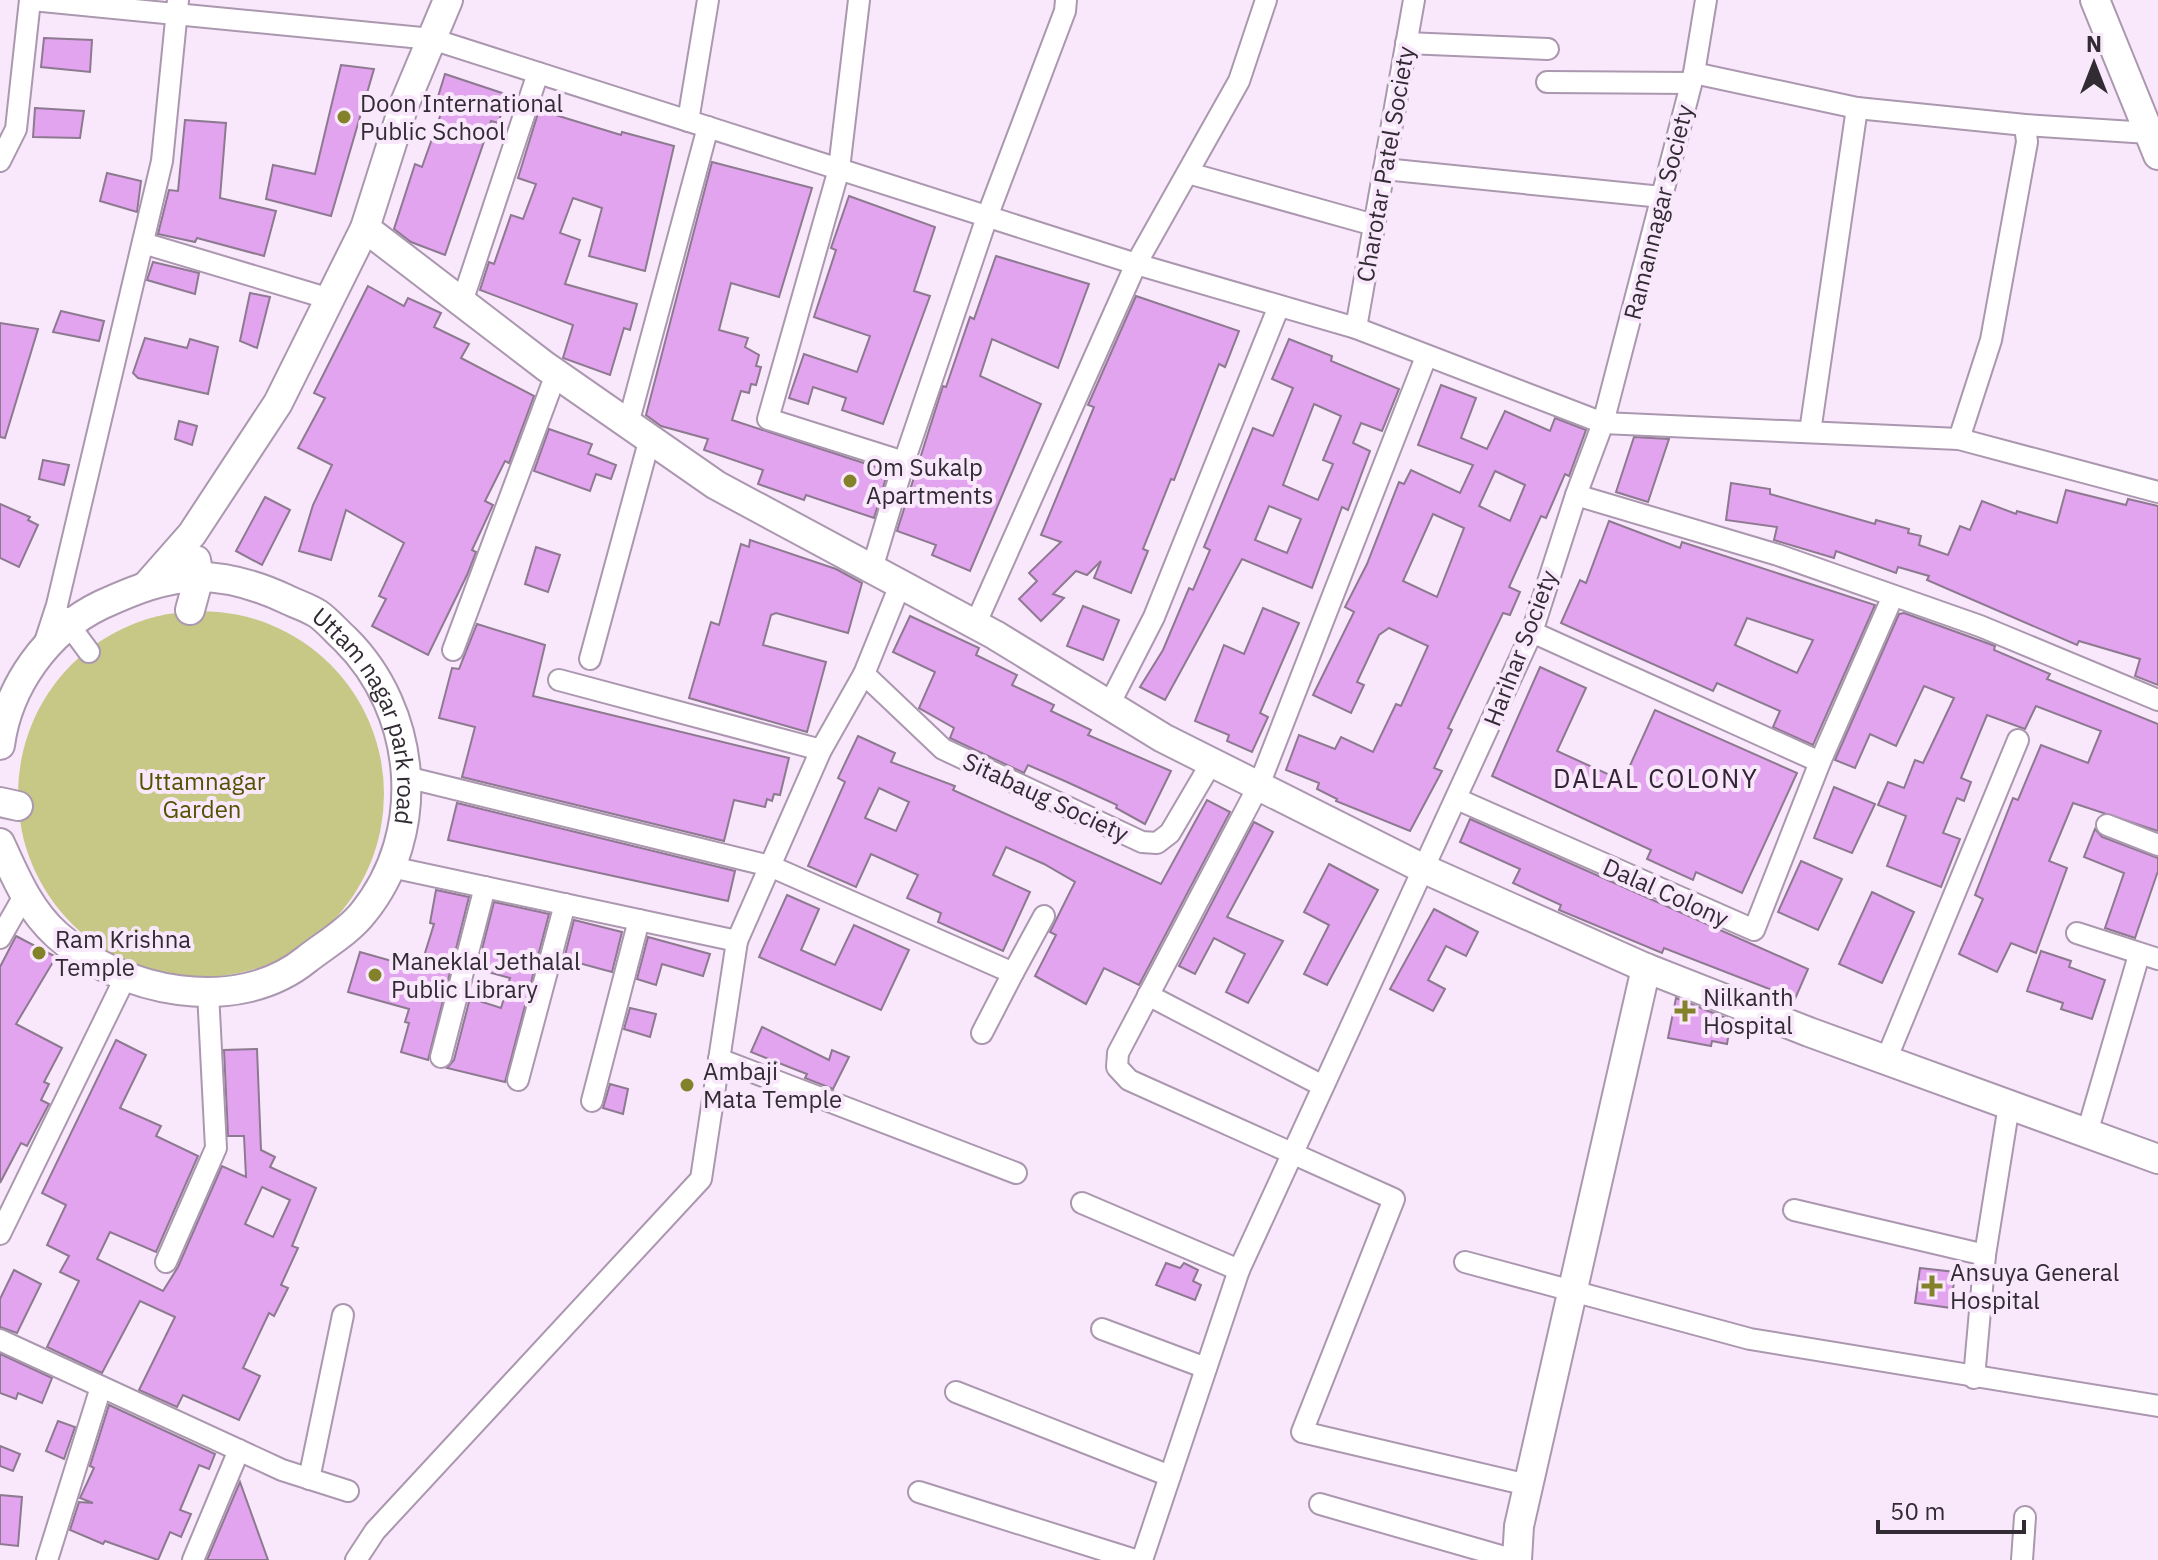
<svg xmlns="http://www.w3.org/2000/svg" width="2158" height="1560" font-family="'IBM Plex Sans',sans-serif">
  <rect width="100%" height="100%" fill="#f9e8fc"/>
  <circle fill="#c7c886" cx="201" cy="794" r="183"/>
  <g fill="#e3a4ef" stroke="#8d7990" stroke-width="2" fill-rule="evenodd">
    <path d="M44,38L92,40L90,72L41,67Z"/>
    <path d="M341,65L374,69L331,216L266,199L273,165L315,174Z"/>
    <path d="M445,74L508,95L498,123L491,121L445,255L411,242L394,229L415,164L422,167L444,105L436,103Z"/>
    <path d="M35,108L84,111L80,138L33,137Z"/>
    <path d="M539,110L621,135L622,132L674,146L645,271L589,256L602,208L573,198L560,233L580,240L565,284L637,304L630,330L624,328L610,375L563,358L573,325L480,290L489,262L494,264L511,215L523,219L536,184L518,178Z"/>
    <path d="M185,120L226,123L220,198L276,211L264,256L197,238L195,242L158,234L169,190L178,191Z"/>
    <path d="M712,162L812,188L779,297L731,283L719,330L748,338L745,347L759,355L756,366L761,367L756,385L751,384L749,393L741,391L732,420L888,471L874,518L806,495L804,500L758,484L763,470L704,450L708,439L661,426L646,415Z"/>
    <path d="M107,173L141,181L137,212L100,201Z"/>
    <path d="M849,196L935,227L914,291L930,296L883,424L842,410L846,398L813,387L808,404L789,398L804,354L857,372L870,336L814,317L836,250L831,248Z"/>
    <path d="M996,256L1089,284L1058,368L992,339L980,376L1041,404L970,571L932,555L936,545L897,531L943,386L946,387L970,317L974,319Z"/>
    <path d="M153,262L199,273L195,294L147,280Z"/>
    <path d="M368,286L404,306L408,298L441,313L434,327L469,344L461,358L534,396L509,463L505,461L485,501L493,505L472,550L476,552L467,575L428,655L372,626L386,599L379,596L404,543L346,510L331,560L299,551L313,505L332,465L298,448L325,398L314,393Z"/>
    <path d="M250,293L270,297L257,348L240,341Z"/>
    <path d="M1136,296L1239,331L1225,367L1219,364L1174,480L1171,479L1143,549L1148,551L1131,593L1094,578L1101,561L1087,575L1076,571L1053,594L1064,598L1041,621L1019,599L1037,581L1029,573L1061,542L1041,535L1094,407L1088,405L1096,387Z"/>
    <path d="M61,311L104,321L99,341L53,332Z"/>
    <path d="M0,323L38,329L5,438L0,437Z"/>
    <path d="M145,338L187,348L190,339L218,347L208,394L138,378L133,373Z"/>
    <path d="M1289,339L1332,356L1331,361L1399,389L1382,431L1361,423L1353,443L1370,451L1348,510L1342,507L1312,588L1242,559L1165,700L1140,687L1163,650L1189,588L1193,590L1210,550L1204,547L1253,428L1273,436L1293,388L1272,379ZM1314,404L1341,416L1323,460L1333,464L1318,500L1283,485ZM1269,506L1301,519L1287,553L1255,540Z"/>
    <path d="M1441,385L1476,398L1461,438L1487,449L1505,411L1550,431L1555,418L1586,430L1569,476L1565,474L1546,518L1541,516L1509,587L1520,592L1510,615L1503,613L1448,728L1452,730L1434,768L1442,771L1410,831L1336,801L1337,799L1317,789L1319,783L1286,770L1299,735L1335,749L1341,737L1373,752L1396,704L1401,706L1428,646L1389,628L1379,635L1357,682L1364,685L1351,713L1313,695L1354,612L1345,607L1367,564L1399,482L1404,484L1411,470L1460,493L1473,465L1418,445ZM1495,471L1525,485L1510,521L1479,506ZM1433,514L1464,528L1437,597L1403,581Z"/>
    <path d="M179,421L197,426L192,445L175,439Z"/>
    <path d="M549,429L592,444L588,454L616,465L611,479L596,474L590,491L534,471Z"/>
    <path d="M1634,437L1669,439L1648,502L1616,492Z"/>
    <path d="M43,460L69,465L64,485L39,479Z"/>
    <path d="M1731,483L1770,489V494L1875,524L1876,520L1909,529L1908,533L1921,536L1919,545L1948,555L1960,526L1970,530L1982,501L2016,514L2017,511L2057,523L2066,490L2126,505L2128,499L2158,506V685L2135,676L2140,659L2079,641L2077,645L1927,580L1929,576L1898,567L1896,573L1836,551L1834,558L1774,540L1777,527L1726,520Z"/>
    <path d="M265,497L290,510L262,565L236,551Z"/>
    <path d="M0,504L30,517L28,520L38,525L19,567L0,558Z"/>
    <path d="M1609,521L1680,548L1682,542L1875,605L1813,745L1773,727L1780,711L1717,683L1713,691L1561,623L1580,580L1586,583ZM1747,618L1813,640L1797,673L1735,645Z"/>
    <path d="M750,540L836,569L862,583L848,633L776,613L771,615L763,645L826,662L807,732L689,698L711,622L719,625L741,544L749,547Z"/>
    <path d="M536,547L560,555L548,592L525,584Z"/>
    <path d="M1083,606L1119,620L1103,660L1067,646Z"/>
    <path d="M1263,608L1299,623L1260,713L1268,717L1252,752L1227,741L1229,735L1195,721L1224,645L1244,654Z"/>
    <path d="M1904,613L1995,646L1994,650L2050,674L2047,679L2158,724V831L2073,803L2049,861L2067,868L2036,953L2011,943L1997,972L1959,954L1983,899L1975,895L2013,798L2018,800L2041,745L2088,763L2101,731L2036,706L2025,729L1987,715L1961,778L1971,782L1964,801L1957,798L1943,833L1960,839L1941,887L1887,866L1906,816L1878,805L1888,782L1904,788L1915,760L1923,763L1954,698L1924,686L1896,746L1870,734L1855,768L1835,760L1899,614Z"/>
    <path d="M910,616L979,648L976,655L1017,675L1012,685L1054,705L1051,711L1091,730L1088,735L1171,771L1145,824L1116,808L1117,805L1067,782L1028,765L1024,773L950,738L954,728L919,708L935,672L893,652Z"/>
    <path d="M477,624L545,645L533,696L789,758L780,795L774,794L772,801L767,799L765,807L734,800L724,841L462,777L475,727L439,718L452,668L459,669Z"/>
    <path d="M1540,667L1586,688L1557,751L1623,781L1655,710L1797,773L1742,893L1696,872L1693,880L1647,859L1651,850L1492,776Z"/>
    <path d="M858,736L895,753L891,762L955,786L953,790L1161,884L1207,800L1230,812L1139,985L1104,968L1086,1004L1035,976L1056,935L1050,932L1075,882L1044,864L1006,847L993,875L1030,892L1003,951L938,922L941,913L907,898L918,875L871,854L856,887L808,866L845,782L838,778ZM879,788L909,802L896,831L865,818Z"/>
    <path d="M1834,787L1875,804L1852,853L1814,838Z"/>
    <path d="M457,803L735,871L728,901L448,840Z"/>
    <path d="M1470,819L1808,969L1795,999L1664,948L1662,953L1559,910L1561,905L1513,883L1520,869L1460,842Z"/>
    <path d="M1254,822L1273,832L1227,917L1283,941L1248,1003L1226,992L1245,954L1214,938L1195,974L1179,966Z"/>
    <path d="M2095,829L2102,837L2158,858V871L2135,938L2105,928L2124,873L2084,857Z"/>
    <path d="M1801,861L1842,879L1818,930L1778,912Z"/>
    <path d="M1329,864L1378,890L1327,985L1304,974L1329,925L1304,912Z"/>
    <path d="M436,890L469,897L428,1060L401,1052L409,1023L405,1022L409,1009L348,992L360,952L420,969L434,924L430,923Z"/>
    <path d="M1872,892L1914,912L1882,983L1839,964Z"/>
    <path d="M787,895L819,909L801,950L835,965L854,925L909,950L881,1010L759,957Z"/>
    <path d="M494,902L549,914L505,1082L447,1068L454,1060L470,998L501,1008L510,978L477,969Z"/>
    <path d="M1434,909L1478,932L1466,956L1446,946L1428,980L1445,989L1433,1011L1390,989Z"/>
    <path d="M574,920L622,932L612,972L564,959Z"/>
    <path d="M16,936L56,957L16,1024L62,1048L44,1082L49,1084L41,1100L49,1104L27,1146L21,1143L0,1183V967Z"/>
    <path d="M648,937L710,954L703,976L662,964L656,985L637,979Z"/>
    <path d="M2041,951L2071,961L2069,967L2105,980L2092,1019L2061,1009L2063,1003L2027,991Z"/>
    <path d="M1676,998L1731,1020L1727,1044L1712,1041L1711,1046L1668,1038Z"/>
    <path d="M630,1008L656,1014L650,1037L624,1029Z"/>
    <path d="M762,1027L829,1060L832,1050L849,1057L833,1089L805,1078L807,1074L751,1052Z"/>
    <path d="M116,1040L146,1055L120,1108L161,1126L156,1136L198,1156L156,1252L110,1232L97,1259L163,1291L178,1267L222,1166L246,1177L244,1136H228L224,1050L257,1049L261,1150L275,1157L270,1167L316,1188L292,1246L298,1248L281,1285L288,1288L274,1316L269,1313L243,1368L260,1376L239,1420L183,1395L177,1407L139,1390L175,1317L140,1301L102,1373L47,1347L79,1281L60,1272L69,1256L47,1245L66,1205L42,1193ZM262,1187L290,1200L273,1237L245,1224Z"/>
    <path d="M610,1084L628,1089L623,1114L603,1108Z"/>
    <path d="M1166,1263L1180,1268L1184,1263L1198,1270L1193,1281L1201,1285L1195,1300L1156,1285Z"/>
    <path d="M1920,1268L1955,1272L1951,1308L1915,1303Z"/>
    <path d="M14,1270L41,1284L17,1333L0,1327V1299Z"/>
    <path d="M0,1354L52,1378L42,1403L18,1393L16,1399L0,1393Z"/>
    <path d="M109,1405L215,1454L209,1469L199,1465L180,1510L191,1514L181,1537L170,1532L158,1560L105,1541L103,1544L70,1530L79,1502L93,1503L80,1498L94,1468L90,1466Z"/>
    <path d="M58,1421L75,1427L64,1459L46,1451Z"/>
    <path d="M0,1446L20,1454L13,1471L0,1466Z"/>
    <path d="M240,1482L268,1560H207Z"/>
    <path d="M0,1495L22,1497L18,1546L0,1544Z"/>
  </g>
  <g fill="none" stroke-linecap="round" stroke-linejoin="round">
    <g stroke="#ab97af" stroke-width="24">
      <g id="street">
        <path d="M32,0L432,39L1136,264L1356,328L1603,423L1959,439L2158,492"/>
        <path d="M859,0L839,169L768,419L904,462L987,217L1065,11L1066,0"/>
        <path d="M1406,43L1548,49"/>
        <path d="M1694,73L1857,108L2025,125L2149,133"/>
        <path d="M1547,82L1691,83"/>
        <path d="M688,121L708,0"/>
        <path d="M0,161L16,129L30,0"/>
        <path d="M1384,169L1662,197"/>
        <path d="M1188,173L1374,225"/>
        <path d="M143,243L330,299"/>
        <path d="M462,302L538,73"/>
        <path d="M1356,328L1414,0"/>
        <path d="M1426,357L1259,785L1118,1053L1117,1067L1129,1080L1394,1199L1302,1432L1528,1485"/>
        <path d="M628,424L708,127"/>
        <path d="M1810,432L1857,108"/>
        <path d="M1959,439L1991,340L2027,142L2025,125"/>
        <path d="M1576,495L1778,555L1980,626L2158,700"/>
        <path d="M872,569L904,462"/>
        <path d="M63,617L89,652"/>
        <path d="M975,625L1136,264L1239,81L1266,0"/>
        <path d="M1532,632L1820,762"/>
        <path d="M44,645L57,605L162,161L178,0"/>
        <path d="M453,650L556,374"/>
        <path d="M590,659L650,438"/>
        <path d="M864,674L943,749L1142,842L1157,843L1170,833L1213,760"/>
        <path d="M559,680L821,750"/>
        <path d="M1109,705L1154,617L1279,306"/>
        <path d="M406,777L770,866L1013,973L1044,916"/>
        <path d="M1457,799L1754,930L1820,762L1893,596"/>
        <path d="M2107,825L2158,845"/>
        <path d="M391,867L737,941L821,750L864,674L900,585"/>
        <path d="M2077,933L2158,959"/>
        <path d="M0,938L24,896"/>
        <path d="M1148,995L1323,1086"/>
        <path d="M982,1033L1013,973"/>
        <path d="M441,1057L485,887"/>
        <path d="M719,1059L1016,1173"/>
        <path d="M1886,1060L2018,740"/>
        <path d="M518,1080L565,904"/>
        <path d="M592,1101L639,920"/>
        <path d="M2087,1133L2139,955"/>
        <path d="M1082,1203L1239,1270L1532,632L1576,495L1603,423L1694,73L1706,0"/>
        <path d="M1794,1210L1985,1255"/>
        <path d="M0,1234L126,976"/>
        <path d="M166,1262L216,1148L208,992"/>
        <path d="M1465,1262L1750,1339L2158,1406"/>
        <path d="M1102,1329L1206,1368"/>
        <path d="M0,1340L282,1470L348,1491"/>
        <path d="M1974,1378L1985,1255L2009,1105"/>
        <path d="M956,1392L1170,1476"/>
        <path d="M309,1479L343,1315"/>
        <path d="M919,1492L1135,1560"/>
        <path d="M1320,1504L1515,1560"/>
        <path d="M47,1560L101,1387"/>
        <path d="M193,1560L239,1450"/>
        <path d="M356,1560L375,1531L701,1179L737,941"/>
        <path d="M1142,1560L1239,1270"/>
        <path d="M2022,1560L2025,1517"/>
      </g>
    </g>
    <g stroke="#ab97af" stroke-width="32">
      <g id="secondary">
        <path d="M2095,0L2158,155"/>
        <path d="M365,228L545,366L716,485L995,635L1163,738L1422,868L1646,968L1809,1032L2158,1159"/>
        <path d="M148,584L192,534L278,403L365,228L404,105L448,0"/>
        <path d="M190,610L199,577L196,560"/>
        <path id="s1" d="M0,745C8,686 47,631 101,605C134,590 163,578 199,577C230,577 258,586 286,599C296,604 309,608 318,614C328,621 336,631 345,639C417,710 429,832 363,913C349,931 325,945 307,959C236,1017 120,992 57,935C29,910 15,876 0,843"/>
        <path d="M0,802L18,806"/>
        <path d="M1517,1560L1519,1526L1646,968"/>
      </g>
    </g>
    <use href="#street" stroke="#fff" stroke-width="20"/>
    <use href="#secondary" stroke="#fff" stroke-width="28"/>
  </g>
  <g fill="#83822a" stroke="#f9e8fc" stroke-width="3">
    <circle cx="344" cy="117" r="8"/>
    <circle cx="850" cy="481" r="8"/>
    <circle cx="39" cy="953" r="8"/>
    <circle cx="375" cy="975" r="8"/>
    <path d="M1681 999h8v8h8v8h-8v8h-8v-8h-8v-8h8z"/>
    <circle cx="687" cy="1085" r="8"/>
    <path d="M1928 1274h8v8h8v8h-8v8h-8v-8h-8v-8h8z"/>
  </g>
  <g text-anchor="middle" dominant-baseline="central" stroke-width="8" stroke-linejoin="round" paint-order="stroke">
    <g font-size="24" fill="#332b34" stroke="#f9e8fc" text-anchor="start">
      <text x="360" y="103">Doon International<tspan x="360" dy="28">Public School</tspan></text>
      <text x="866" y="467">Om Sukalp<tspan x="866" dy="28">Apartments</tspan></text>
      <text x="55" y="939">Ram Krishna<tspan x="55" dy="28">Temple</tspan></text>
      <text x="391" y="961">Maneklal Jethalal<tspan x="391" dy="28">Public Library</tspan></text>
      <text x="1703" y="997">Nilkanth<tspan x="1703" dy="28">Hospital</tspan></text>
      <text x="703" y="1071">Ambaji<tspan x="703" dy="28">Mata Temple</tspan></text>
      <text x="1950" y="1272">Ansuya General<tspan x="1950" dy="28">Hospital</tspan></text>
    </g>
    <g font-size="24" fill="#332b34" stroke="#f9e8fc">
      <text transform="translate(1385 164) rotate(-80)">Charotar Patel Society</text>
      <text transform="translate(1658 212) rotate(-76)">Ramannagar Society</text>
      <text transform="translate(1520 648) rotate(-69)">Harihar Society</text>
      <text stroke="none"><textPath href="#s1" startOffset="526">Uttam nagar park road</textPath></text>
      <text transform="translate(1046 797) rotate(25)">Sitabaug Society</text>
      <text transform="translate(1666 892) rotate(24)">Dalal Colony</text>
    </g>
    <g font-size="24" fill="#545201" stroke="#f9e8fc">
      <text x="202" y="781">Uttamnagar<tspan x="202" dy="28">Garden</tspan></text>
    </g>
    <g font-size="26" letter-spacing="2" fill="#342337" stroke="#f9e8fc">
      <text x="1656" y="778">DALAL COLONY</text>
    </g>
  </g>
  <g transform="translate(2094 64)" stroke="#f9e8fc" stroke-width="6" paint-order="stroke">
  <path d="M0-6L14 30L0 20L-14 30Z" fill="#332b34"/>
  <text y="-12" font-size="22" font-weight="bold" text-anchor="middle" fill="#332b34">N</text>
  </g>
  <path d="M1878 1520v12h146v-12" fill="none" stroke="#332b34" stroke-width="4"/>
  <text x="1890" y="1520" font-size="24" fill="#332b34" stroke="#f9e8fc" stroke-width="6" paint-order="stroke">50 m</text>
</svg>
